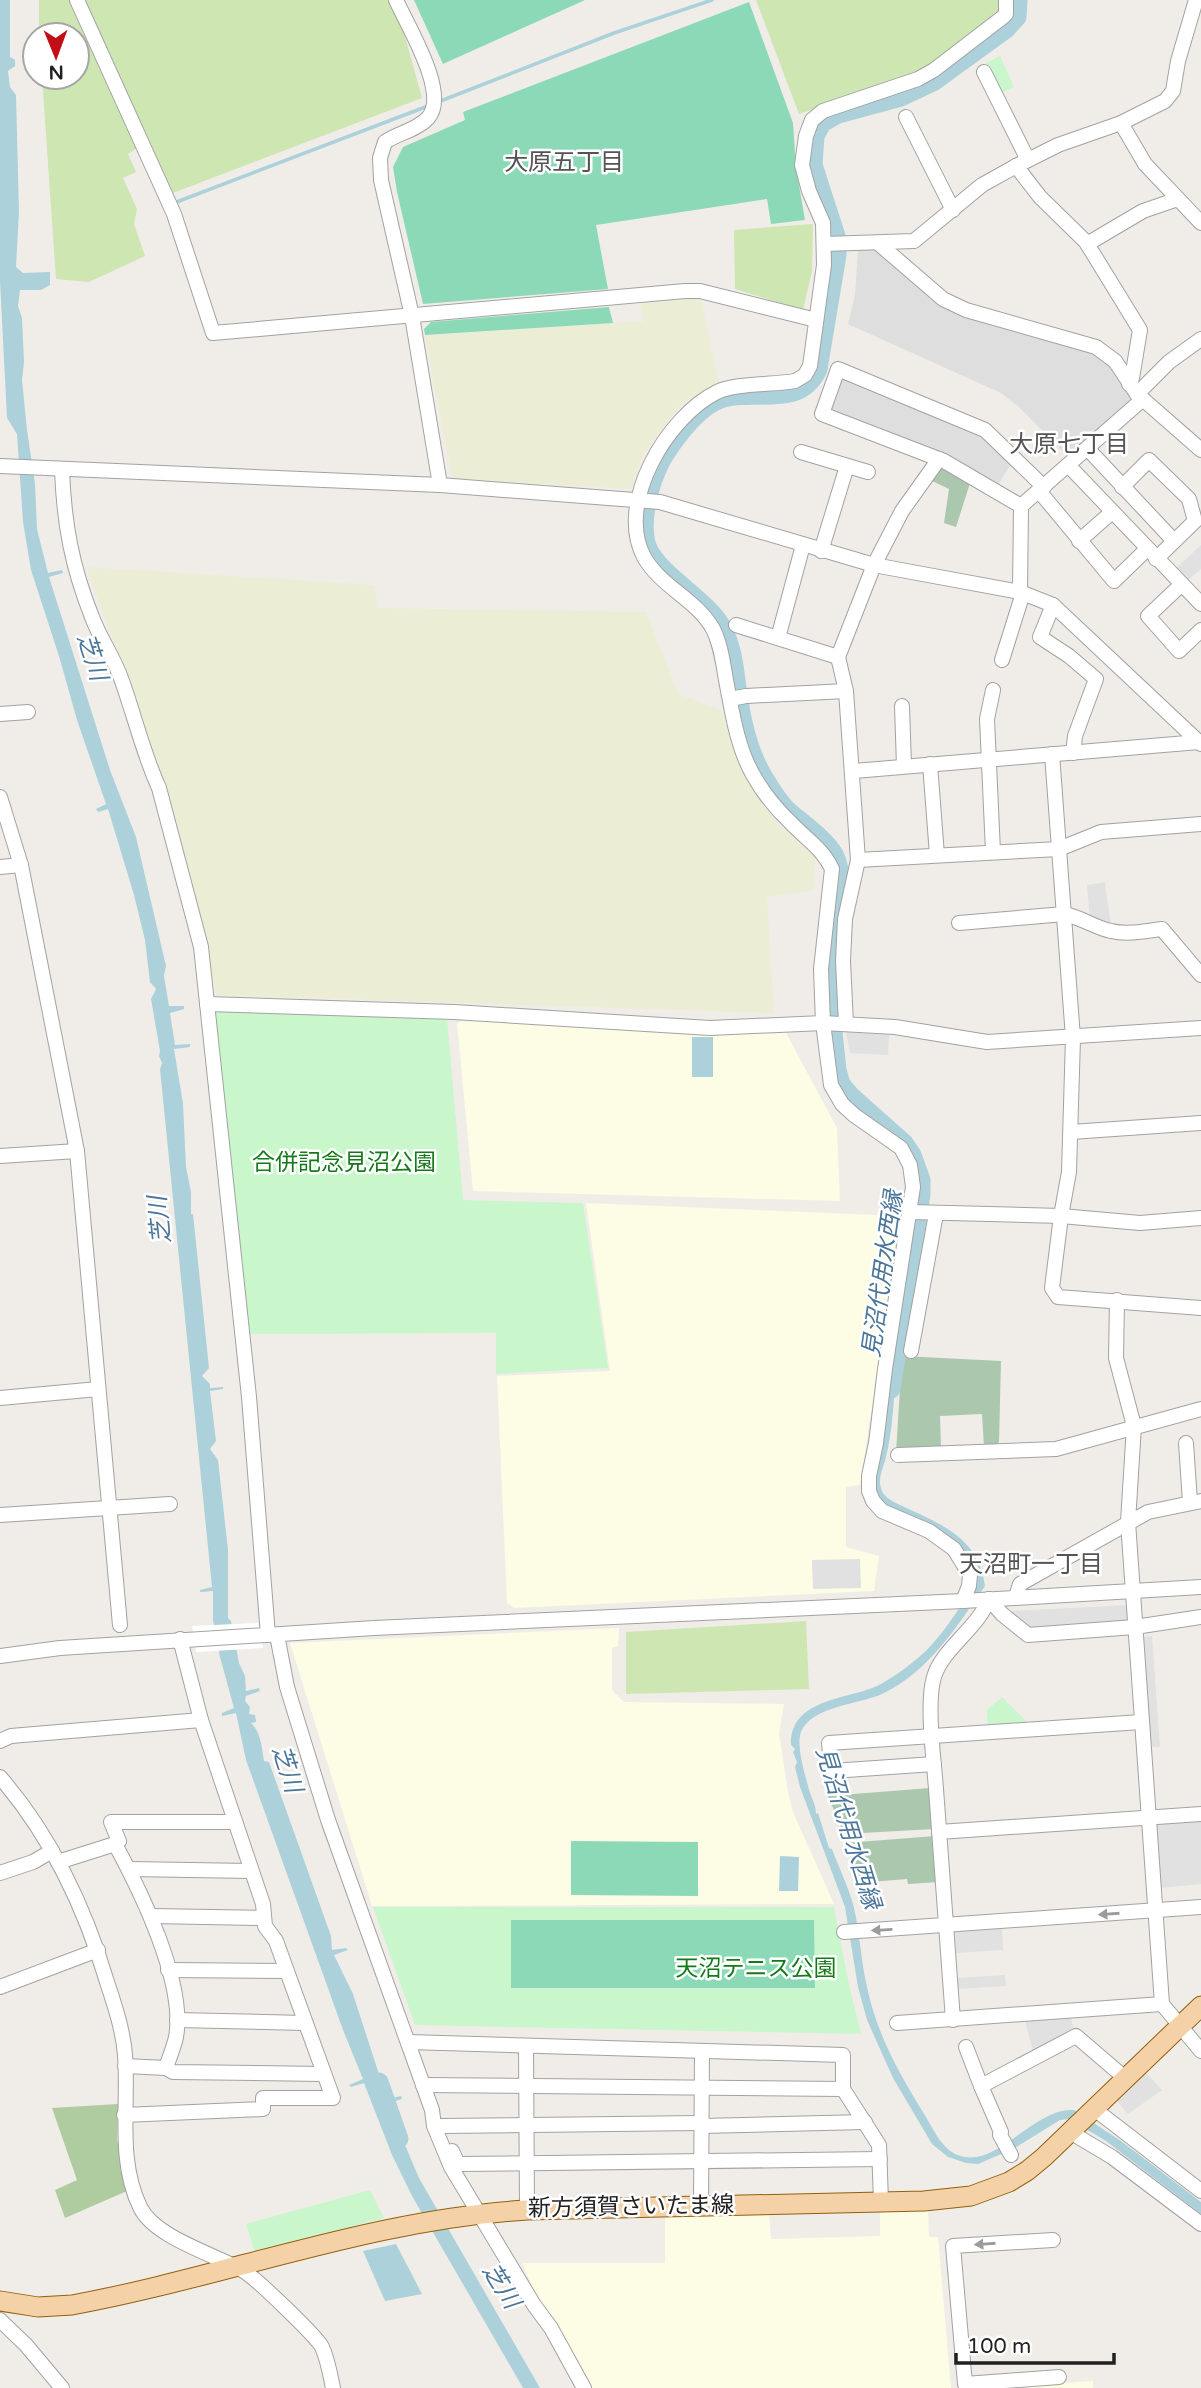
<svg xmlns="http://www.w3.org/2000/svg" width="1201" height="2388" font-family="'Varela Round','Noto Sans JP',sans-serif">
  <rect width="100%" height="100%" fill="#f0ede8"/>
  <g fill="#dedede">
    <path d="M858,249H876L946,306L1095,349L1114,366L1133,394L1134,403L1069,458L1019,407L1001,393L848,324L855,295Z"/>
    <path d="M844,376L983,434L1011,464L998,485L954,457L830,410L839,379Z"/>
  </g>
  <g fill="#fdfce4">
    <path d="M461,1021L728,1032L785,1031L837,1128L840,1201L473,1191L457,1024Z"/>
    <path d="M586,1203L901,1216L860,1485L846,1487V1547L879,1556L874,1591L514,1608L507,1603L497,1376L610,1371Z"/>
    <path d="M619,1628L618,1646L612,1648V1690L624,1702L784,1704L779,1733L788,1792L793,1812L834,1904L372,1906L290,1643Z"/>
    <path d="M928,2209L929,2237H938L951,2388H589L538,2301L522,2263H665V2214L769,2212L771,2239L880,2236V2210Z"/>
    <path d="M1093,2381V2388H992Z"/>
  </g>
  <g fill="#ecedd5">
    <path d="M701,298L719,384L680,406L644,453L631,489L452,479L425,335L644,321L640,304Z"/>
    <path d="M86,567L375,585L377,608L646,612L678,694L721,710L738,763L777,824L815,857L814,890L767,897L774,1013L217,995L163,782Z"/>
  </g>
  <g fill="#cde6b2">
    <path d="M39,0H71L137,148L128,154L136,172L123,178L137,209L134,224L145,256L89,282L56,279L42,77H77V35H39Z"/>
    <path d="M85,0H389L403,29L422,98L173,193Z"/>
    <path d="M756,0H1001L999,13L955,47L905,80L799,114Z"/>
    <path d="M813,224L812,271L803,310L735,289L734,230Z"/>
    <path d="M806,1621L809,1689L626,1694V1632Z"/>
  </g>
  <path fill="#aecca0" d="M118,2104L117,2139L127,2191L65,2218L55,2190L77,2180L52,2108Z"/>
  <g fill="#abc7ae">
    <path d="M942,464L971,480L956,527L944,523L949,489L930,480Z"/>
    <path d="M902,1356L1001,1361L999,1442L994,1447H984L982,1414L940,1416L941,1448L896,1453Z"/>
    <path d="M930,1788L934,1829L844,1834L828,1796Z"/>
    <path d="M935,1836L939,1882L908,1884L907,1879L858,1883L846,1843Z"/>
  </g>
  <g fill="#c9f6cb">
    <path d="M1000,56L1014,87L1000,93L986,63Z"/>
    <path d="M213,1010L447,1019L463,1200L583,1203L608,1368L496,1374V1333L244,1334Z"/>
    <path d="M1002,1697L1029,1724L988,1727L987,1710Z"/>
    <path d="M373,1907H834L849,1985L861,2034L415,2025Z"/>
    <path d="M370,2190L384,2218L255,2252L246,2224Z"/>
  </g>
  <g fill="#8cd9b8">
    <path d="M414,0H585L443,64Z"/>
    <path d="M749,2L793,123L796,168L805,220L771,224L767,199L596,225L608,289L423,304L397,192L393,167L403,147L465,120L463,112Z"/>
    <path d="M609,307L613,323L425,335L424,329L431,322Z"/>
    <path d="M571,1841L698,1842V1896L571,1895Z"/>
    <path d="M511,1920H814L815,1988H511Z"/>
  </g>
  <g fill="#e1e1e1">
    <path d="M1201,545V569L1187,581L1175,569Z"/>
    <path d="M1105,882L1111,927L1090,920L1087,885Z"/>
    <path d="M846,1032L889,1035L888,1055L850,1053Z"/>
    <path d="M860,1559L861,1588L813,1589L812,1560Z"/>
    <path d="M1128,1605L1129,1621L1031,1629L1010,1611Z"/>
    <path d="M1152,1636L1160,1747H1151L1142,1637Z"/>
    <path d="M1201,1820V1884L1160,1888L1155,1824Z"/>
    <path d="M1002,1927L1003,1950L956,1953L954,1930Z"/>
    <path d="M1005,1975L1006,1986L957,1989V1978Z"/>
    <path d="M1071,2018L1075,2034L1034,2055L1025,2021Z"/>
    <path d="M1143,2070L1162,2090L1128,2114L1114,2097Z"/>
  </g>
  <g fill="#acd1da">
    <path d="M0,0H10V57L15,60V66L8,71L10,87L16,95L19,212L16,267L23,273L50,272V285L41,290H20L18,306L22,318L24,362L22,380L27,430L35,484L37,529L48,573L62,570L63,573L49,577L110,770L136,837L166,966L164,976L169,1006H184V1009L170,1013L175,1045L190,1044V1047L174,1049L183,1104L186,1167L191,1192V1214H193L209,1368L202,1376L210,1384V1388L223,1387V1389L210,1391L216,1441L210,1449L218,1460L228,1550V1618L231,1621L239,1663L245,1676L246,1691L259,1688L260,1691L246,1696L245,1701L250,1707L249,1714L255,1715L256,1722L251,1723C261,1732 262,1749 264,1761L269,1762L331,1936L332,1950L346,1948L348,1950L334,1955L353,1994L387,2099L401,2096L402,2099L388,2103L387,2111L394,2119L419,2178L540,2388H523L412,2196L392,2155L364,2083L351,2087L349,2085L363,2079L343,2030L246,1760L236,1713L222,1716V1713L234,1708L220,1657L213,1620V1591L200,1592V1590L212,1587L163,1099L160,1069L162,1063L159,1056L160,1051L151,999L156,989L150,982L145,940L134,895L108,809L98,812L96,809L106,804L77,720L59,656L31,570L23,522L17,434L7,418L0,281Z"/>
    <rect x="692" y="1037" width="21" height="40"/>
    <path d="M889,1364L896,1365C894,1398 893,1430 885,1461C882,1470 878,1479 881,1488C883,1497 892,1501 900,1505C940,1524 978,1536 985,1586C956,1627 930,1671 882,1694C858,1705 807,1706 800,1736C797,1749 806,1779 810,1793C813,1801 816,1806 816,1814L818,1813L829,1848L832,1849C839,1868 849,1888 854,1908C860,1934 861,1961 867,1987C877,2035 900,2075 926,2117C935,2132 944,2154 965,2157C1000,2163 1037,2107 1074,2110L1121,2141L1201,2202V2214L1106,2141L1069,2119L1060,2120L1013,2149L978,2164L966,2163L948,2157L932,2144L893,2078L867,2020L858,1987L845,1907L800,1787L795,1767L797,1762L793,1752L795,1749L791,1745C790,1699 845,1700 877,1686C891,1679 906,1668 918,1658C941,1639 957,1610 975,1586L973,1570L887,1508L874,1491Z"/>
    <path d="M780,1856L799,1857L798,1891H779Z"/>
    <path d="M396,2244L422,2294L385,2301L363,2251Z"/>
  </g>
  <path fill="#fff" d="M258,1623L263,1648L196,1652L192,1626Z"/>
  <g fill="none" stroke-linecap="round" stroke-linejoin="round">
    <g stroke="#acd1da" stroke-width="3.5">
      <path d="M438,102L614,33L712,0"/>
      <path d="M174,203L428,106"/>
    </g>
    <g stroke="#acd1da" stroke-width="19">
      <path d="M891,1389L921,1194V1180L912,1155L904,1143L851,1096L841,1084L837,1070L828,986L829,956L840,875C838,866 837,857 831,850C820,835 802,823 788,811C780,803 772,791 766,781C751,758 743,728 739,701C735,678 734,649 723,629C707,598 654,573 646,543C640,518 650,483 661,461C672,442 694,412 714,402C748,384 798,413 818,369L837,255L836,236L813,165L815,136L822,123L838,114L901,97L933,82L1006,29L1017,17L1018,0"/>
      <path d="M379,2082L399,2139"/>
    </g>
    <g stroke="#a2a2a2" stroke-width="16">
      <g id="minor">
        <path d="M77,0L174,214L213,333L685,291H700L816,320"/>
        <path d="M396,0C407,25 450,94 428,118C417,130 398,133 385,142L380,158L381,180L412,316L440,485"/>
        <path d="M984,72L1028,160"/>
        <path d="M906,117L953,210"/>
        <path d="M1121,123L1145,164L1201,223"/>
        <path d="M1016,166L1040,197L1086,242L1140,330L1132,378L1129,384"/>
        <path d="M878,243L943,299L966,310L1096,347L1115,361L1137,394L1201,450"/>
        <path d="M824,244L914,241L982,185L1016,166L1058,145L1121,123L1165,101L1173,91L1178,61L1196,0"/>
        <path d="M1087,244L1143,211L1178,199"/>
        <path d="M1137,394L1169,362L1201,339"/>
        <path d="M1087,448L1174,541"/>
        <path d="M801,452L868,472"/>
        <path d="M1068,465L1201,604"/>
        <path d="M0,466L440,485L660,502L874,565L1020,592L1053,605L1201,744"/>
        <path d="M62,470C64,524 72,567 92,617C100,639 115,659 122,681C135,717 143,753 159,788L201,947L249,1397L268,1635"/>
        <path d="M1122,487L1149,460L1189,499L1195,521L1156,559"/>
        <path d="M1039,491L1114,581L1147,549"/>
        <path d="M1021,506L944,461L822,414L838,369L985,430L1044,487"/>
        <path d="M1079,541L1112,512"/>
        <path d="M821,551L847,466"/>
        <path d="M1182,584L1148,616L1179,651L1201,630"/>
        <path d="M1020,592L1021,506L1143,399"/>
        <path d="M1053,605L1040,637L1069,656L1096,679L1075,736L1073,753"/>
        <path d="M736,625L838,657"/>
        <path d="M778,638L803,545"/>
        <path d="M1002,660L1023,593"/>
        <path d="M730,699L746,696L846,691"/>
        <path d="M902,706L904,766"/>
        <path d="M0,714L28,712"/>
        <path d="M1052,754L1073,1038L1069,1172L1061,1216L1052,1288L1058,1297L1201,1308"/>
        <path d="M930,764L937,855"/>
        <path d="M854,771L1199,742"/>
        <path d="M0,797L21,865L77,1151L120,1625"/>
        <path d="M993,852L987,719L993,690"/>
        <path d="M858,860L1059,849L1101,832L1201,824"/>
        <path d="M0,867L21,865"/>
        <path d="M959,923L1064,914C1081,917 1095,928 1111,931C1128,935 1145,931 1162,929L1201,975"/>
        <path d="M207,1004L454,1012L710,1028L823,1023L895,1027L987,1042L1201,1028"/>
        <path d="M846,1024L843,961L845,919L858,860L846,691L838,657L874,565L902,511L939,459"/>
        <path d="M1071,1132L1201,1123"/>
        <path d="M0,1156L77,1151"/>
        <path d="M910,1212L1061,1216L1140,1223L1201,1218"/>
        <path d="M1117,1300L1116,1358L1134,1426L1128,1522L1162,2004L1201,2051"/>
        <path d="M911,1351L936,1214"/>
        <path d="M0,1398L98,1389"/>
        <path d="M1186,1443L1190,1502"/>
        <path d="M898,1455L1056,1449L1201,1409"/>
        <path d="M0,1515L170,1504"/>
        <path d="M1016,1597L1020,1584L1148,1512L1201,1501"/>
        <path d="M989,1599L1002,1614L1028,1635L1135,1627L1201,1617"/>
        <path d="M963,1601L969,1586L970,1575L954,1549L929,1531L882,1511L873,1501L869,1491V1476L876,1443L885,1369L913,1187L910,1165L901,1148L854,1115L842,1104L831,1085L823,1023L821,969L832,869C823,849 805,838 790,822C772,805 754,781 745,758C735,733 731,706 726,680C723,663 721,645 713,629C697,600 660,586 644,557C615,503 668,416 717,392C734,383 774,385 795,381L805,375L810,366L824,265L823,223L809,191L802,165L806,136L812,120L823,111L918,79L934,70L1003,17L1006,14V0"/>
        <path d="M277,1635L287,1687L328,1820L432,2110L434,2126L451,2167L534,2305L551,2328L584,2388"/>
        <path d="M0,1656L60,1648L374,1628L963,1601L1201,1587"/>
        <path d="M0,1741L11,1736L201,1720"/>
        <path d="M934,1764L832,1771L829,1743L1141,1722"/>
        <path d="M0,1777C51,1836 85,1908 107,1982C115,2006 123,2030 125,2055C129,2105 117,2159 140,2207C154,2237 213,2254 242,2270C254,2276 316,2336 322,2347C328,2360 330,2374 333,2388"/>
        <path d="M939,1832L1201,1814"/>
        <path d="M115,1844L119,1841L111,1822H234"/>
        <path d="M58,1862L115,1844C140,1890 186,1983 176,2037C174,2047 169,2058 166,2068"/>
        <path d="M129,1869L251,1871"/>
        <path d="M0,1873L33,1862L52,1851"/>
        <path d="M152,1916L263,1918"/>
        <path d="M844,1932L1201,1907"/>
        <path d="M168,1970L286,1971"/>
        <path d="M0,1987L98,1950"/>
        <path d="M177,2020L305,2023"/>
        <path d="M953,2020C947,1943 942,1866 936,1789C934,1761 926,1703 934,1677C942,1649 978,1628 989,1599"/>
        <path d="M897,2023L1162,2004"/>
        <path d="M408,2042L843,2055V2089L879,2145L881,2202"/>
        <path d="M526,2046L527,2210"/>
        <path d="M966,2047L981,2086"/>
        <path d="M125,2066L166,2068L173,2072L323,2074"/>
        <path d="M423,2085L843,2089"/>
        <path d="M1093,2108L1201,2191"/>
        <path d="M124,2115L263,2109V2098H333L276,1941L265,1926L263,1904L201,1720L180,1639"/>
        <path d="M441,2126L701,2123"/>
        <path d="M701,2126L865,2122"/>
        <path d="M1070,2132L1112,2157L1201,2224"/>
        <path d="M452,2151L458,2164L880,2159"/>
        <path d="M1011,2155L1000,2135L1001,2132L981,2086L1076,2036L1125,2078"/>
        <path d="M701,2206L702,2051"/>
        <path d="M1053,2240L953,2246L965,2384L1059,2377"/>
        <path d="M0,2320L26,2345L62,2388"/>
      </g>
    </g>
    <g stroke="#91600c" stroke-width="21">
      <path id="major" d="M0,2301L38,2307L72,2305C224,2277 372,2219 527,2210L924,2201L971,2196L1009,2182L1027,2171L1044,2157L1201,2006"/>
    </g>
    <use href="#minor" stroke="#fff" stroke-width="14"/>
    <use href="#major" stroke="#f5d1a8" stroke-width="19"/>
  </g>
  <defs><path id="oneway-solid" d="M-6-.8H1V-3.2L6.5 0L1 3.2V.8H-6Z" transform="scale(1.75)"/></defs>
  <g fill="#9b9b9b">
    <use href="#oneway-solid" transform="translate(1109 1914) rotate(176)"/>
    <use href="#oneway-solid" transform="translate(882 1930) rotate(177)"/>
    <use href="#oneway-solid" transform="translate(985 2244) rotate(176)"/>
  </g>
  <g text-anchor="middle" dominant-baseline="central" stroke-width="5" stroke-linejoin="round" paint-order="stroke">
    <g font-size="23" fill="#147919" stroke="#fff">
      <text x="344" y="1163">合併記念見沼公園</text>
      <text x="756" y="1969">天沼テニス公園</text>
    </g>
    <g font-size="23" fill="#212121" stroke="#fff">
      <text transform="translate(631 2207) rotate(-1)">新方須賀さいたま線</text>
    </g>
    <g font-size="24" fill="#545454" stroke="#fff">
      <text x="564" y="162">大原五丁目</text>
      <text x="1069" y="444">大原七丁目</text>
      <text x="1031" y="1564">天沼町一丁目</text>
    </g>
    <g font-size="24" font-style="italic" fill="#4c779b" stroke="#fff">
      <text transform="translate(92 657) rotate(72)">芝川</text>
      <text transform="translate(160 1220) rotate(-96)">芝川</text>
      <text transform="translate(883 1274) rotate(-82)">見沼代用水西縁</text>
      <text transform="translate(287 1769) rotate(72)">芝川</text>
      <text transform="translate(848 1828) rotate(73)">見沼代用水西縁</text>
      <text transform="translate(501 2286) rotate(58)">芝川</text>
    </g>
  </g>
  <g transform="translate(56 56) rotate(179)"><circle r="33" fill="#ffffff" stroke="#a6a6a6" stroke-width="2"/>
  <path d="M0-5L12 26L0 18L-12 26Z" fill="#c20f16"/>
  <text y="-10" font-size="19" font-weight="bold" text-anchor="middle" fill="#212121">N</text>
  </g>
  <path d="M956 2353v10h158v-10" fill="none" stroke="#212121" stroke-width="3.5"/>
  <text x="967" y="2353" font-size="21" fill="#212121" stroke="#ffffff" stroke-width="5" paint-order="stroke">100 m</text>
</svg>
